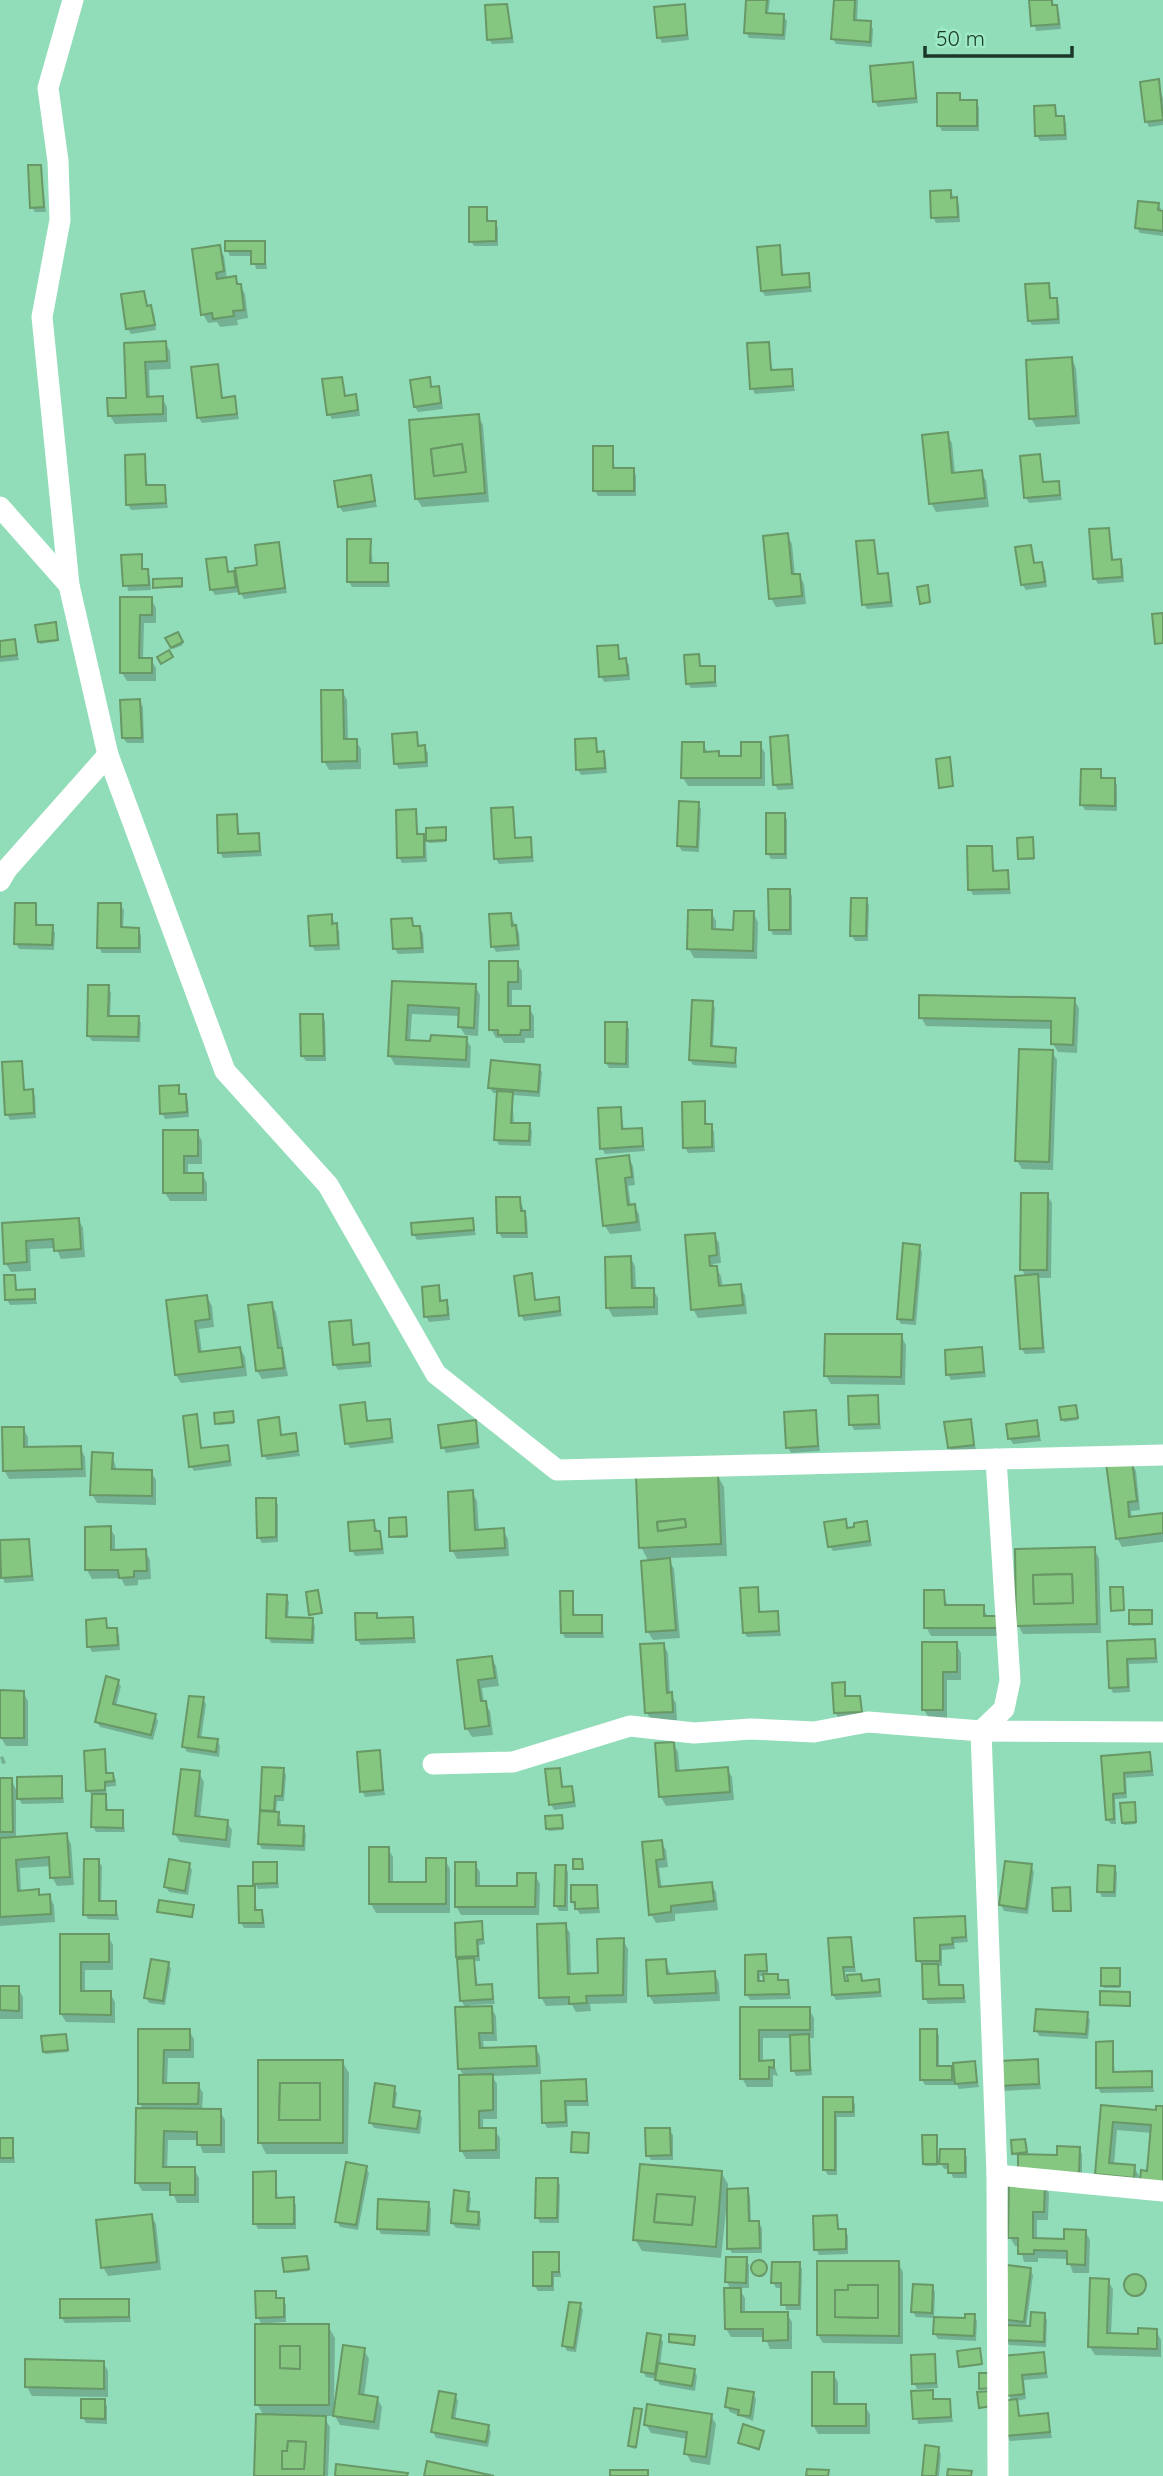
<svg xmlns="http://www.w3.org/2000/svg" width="1163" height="2476" font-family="Quicksand,sans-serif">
  <rect width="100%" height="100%" fill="#91ddb9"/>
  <g fill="#0003" fill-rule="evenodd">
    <path d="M748,0H770L768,14L783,16L787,21L785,40L749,38L746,32Z"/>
    <path d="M835,0H858L857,22L870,23L873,29L872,47L836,44L833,39Z"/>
    <path d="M1031,0H1053L1054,7L1059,12L1061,29L1036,31Z"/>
    <path d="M506,6L514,43L492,44L489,39Z"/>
    <path d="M684,6L689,40L662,43L659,37Z"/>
    <path d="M912,64L918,103L878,107L875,102Z"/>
    <path d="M1158,81L1163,99V125L1149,127L1146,121Z"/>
    <path d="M959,95L962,100L976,102L979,107V131H942L939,125Z"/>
    <path d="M1054,107L1057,118H1063L1066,123L1067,140L1040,141L1037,136Z"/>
    <path d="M40,166L46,212H35L32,207Z"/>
    <path d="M950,191L959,205L960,222L936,223L933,217Z"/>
    <path d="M1158,204L1163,213V236L1140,233L1137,228Z"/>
    <path d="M486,209L489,223H495L498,228V246H474L471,241Z"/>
    <path d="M264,243L267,269H256L253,256H230L227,250Z"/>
    <path d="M219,247L224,256L227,279L235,278L245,294L248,318L237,320L238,325L220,327L217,322L208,323L203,314Z"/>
    <path d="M779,247L784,277L808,275L812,292L765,296L762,291Z"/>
    <path d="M1048,285L1052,300H1056L1059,305L1060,324L1032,325L1029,320Z"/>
    <path d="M143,292L148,308L154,313L156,330L131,334L128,329Z"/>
    <path d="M165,343L170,351L171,369L149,370L150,398H162L167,407V422L115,424L110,416L128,399L126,344Z"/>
    <path d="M768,344L773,372L791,371L795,391L755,394L752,388Z"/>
    <path d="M1072,359L1076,368L1080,424L1036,427L1031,418Z"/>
    <path d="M217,366L223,399L234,398L239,419L202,423L199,418Z"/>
    <path d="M341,378L346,397L355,396L358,401L360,416L332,419L329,414Z"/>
    <path d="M429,379L433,389L438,388L441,394L443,409L418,412L415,407Z"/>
    <path d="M478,416L483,425L489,502L422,507L417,499Z"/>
    <path d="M947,434L952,443L955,474L981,472L986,481L989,507L936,512L931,503Z"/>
    <path d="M612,448L615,469L633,470L636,475V496H598L595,491Z"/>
    <path d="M144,456L148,487H164L168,508L131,510L128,504Z"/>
    <path d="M1039,456L1044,483L1058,482L1062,500L1029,503L1026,498Z"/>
    <path d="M371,477L377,507L343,512L339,506Z"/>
    <path d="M1108,529L1114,562L1120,561L1123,566L1124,582L1098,584L1095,579Z"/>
    <path d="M787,535L792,544L795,576L799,575L804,584L806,604L776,607L771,598Z"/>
    <path d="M370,540L373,564H387L390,587H352L349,582Z"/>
    <path d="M873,541L879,576L887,575L890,580L893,607L867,609L864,604Z"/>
    <path d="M278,543L287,593L244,599L240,592L215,595L212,590L225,559L229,573H233L239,583L259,566Z"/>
    <path d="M1030,547L1035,565L1041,564L1045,570L1047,587L1026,590L1022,584Z"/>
    <path d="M141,556L144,571L150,576L151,590L128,591L123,557Z"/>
    <path d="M182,582V588L155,587Z"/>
    <path d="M122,599H151L156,608V623H144L143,660H151L156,668V681H127L122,673Z"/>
    <path d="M56,626L58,641L40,644L39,642Z"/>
    <path d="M177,634L183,645L173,649L168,639Z"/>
    <path d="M14,641L19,660L0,662V643Z"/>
    <path d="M617,647L621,660H625L629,665L630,680L604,682L601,676Z"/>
    <path d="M698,656L701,668H714L717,687L691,688L687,683Z"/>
    <path d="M342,691L347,700L348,741H356L361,749V769L329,770L324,761Z"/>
    <path d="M139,701L143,707L144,743H127L123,738Z"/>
    <path d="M416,734L420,747H424L428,753V767L399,769L396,764Z"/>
    <path d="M787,737L794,789L778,790L775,785Z"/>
    <path d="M595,740L598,753H603L606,759L607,773L581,775L578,770Z"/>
    <path d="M703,744L708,753H718L721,758H742L760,744L765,753V786H688L683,778Z"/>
    <path d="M1100,771L1103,780H1114L1117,785V811L1085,810L1082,805Z"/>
    <path d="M698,804L701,809L699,852L682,851L679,846Z"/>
    <path d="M512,809L516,840L530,839L534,862L499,864L496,859Z"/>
    <path d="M415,811L419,836H423L426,841L427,862L402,863L399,857Z"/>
    <path d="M784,814L787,820V859H771L768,854Z"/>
    <path d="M236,816L240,835H258L262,856L223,858L220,852Z"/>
    <path d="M446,831V842L429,843L428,841Z"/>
    <path d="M1032,839L1034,860H1020L1019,858Z"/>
    <path d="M991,847L995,872H1007L1011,894L973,895L970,889Z"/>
    <path d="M789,890L792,896V935H773L770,929Z"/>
    <path d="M866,900L869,905L868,941H855L852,936Z"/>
    <path d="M35,905L38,927H52L55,933L54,950L19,949L16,944Z"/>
    <path d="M120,905L124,910L123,929H138L141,935V953H102L99,947Z"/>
    <path d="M711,912L716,921V931L735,932L753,913L758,922L757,959L694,958L689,949Z"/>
    <path d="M510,914L519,933L520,950L496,952L493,946Z"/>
    <path d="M331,916L339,931L340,950L315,951L312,946Z"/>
    <path d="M411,920L414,928H419L423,933L424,953L398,954L395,949Z"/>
    <path d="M491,963H517L522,971V990H512V1008H529L534,1016V1038H525V1043H504L501,1038H496L491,1029Z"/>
    <path d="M393,983L475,986L480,995L478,1036L465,1035L460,1027V1016L412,1014L410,1042L466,1039L471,1047L470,1068L395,1065L390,1056Z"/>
    <path d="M108,987L111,993L110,1017L138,1018L141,1023L140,1042L92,1041L88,1035Z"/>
    <path d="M1074,1000L1079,1008L1077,1053L1058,1052L1053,1044V1029L926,1026L921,1017Z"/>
    <path d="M712,1003L715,1008L713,1048L735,1049L737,1068L693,1065L690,1060Z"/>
    <path d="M322,1016L325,1021L326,1061H306L302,1056Z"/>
    <path d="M626,1024L629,1029V1068H609L606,1063Z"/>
    <path d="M1052,1052L1057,1060L1053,1170L1022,1169L1017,1161Z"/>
    <path d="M21,1062L25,1091H32L35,1096L36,1118L10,1120L7,1114Z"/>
    <path d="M539,1067L542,1072L540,1097L512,1095L514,1125H529L532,1131L531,1146L499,1145L496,1139L498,1093H493L490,1088Z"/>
    <path d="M178,1086L181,1096L185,1095L188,1101L189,1117L165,1119L162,1113Z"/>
    <path d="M704,1103L707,1126L714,1131L715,1152L688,1153L685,1147Z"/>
    <path d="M620,1109L624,1130H641L645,1151L605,1154L602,1148Z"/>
    <path d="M165,1132H197L202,1141V1164H188V1174H202L207,1183V1201H170L165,1193Z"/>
    <path d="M628,1157L633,1166L635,1185L628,1186L631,1206H634L639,1214L641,1231L610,1234L605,1226Z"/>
    <path d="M1047,1195L1052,1203L1051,1278H1038L1045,1353L1025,1354L1022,1349L1026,1277L1022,1270Z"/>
    <path d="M519,1198L527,1218L528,1238H502L499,1233Z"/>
    <path d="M78,1219L83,1228L85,1257L61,1259L56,1248L30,1249L31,1271L11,1272L6,1264L3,1225Z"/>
    <path d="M472,1220L476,1235L417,1240L414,1235L413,1225Z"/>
    <path d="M714,1235L719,1243L721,1263L713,1264V1268H716L721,1276L723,1288L740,1286L745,1295L747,1314L698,1318L693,1309Z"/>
    <path d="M919,1247L922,1252L916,1325L901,1324L898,1319Z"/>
    <path d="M630,1257L635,1266L636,1290L653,1289L658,1298V1315L613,1317L608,1308L607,1258Z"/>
    <path d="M531,1275L536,1301L558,1299L562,1316L524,1321L521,1315Z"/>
    <path d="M14,1277L18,1292L34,1291L37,1304L10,1305L7,1300Z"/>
    <path d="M438,1287L442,1302H446L449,1307L450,1320L429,1322L426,1316Z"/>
    <path d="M207,1297L212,1306L214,1327L199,1329L202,1353L240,1349L245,1357L247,1376L181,1383L176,1375L168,1302Z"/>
    <path d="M271,1304L276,1312L288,1376L262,1379L257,1371Z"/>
    <path d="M350,1321L355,1346L368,1345L372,1367L338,1370L335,1365Z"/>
    <path d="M901,1336L906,1345L905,1385L831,1384L826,1376Z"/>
    <path d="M981,1349L986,1377L951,1380L948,1374Z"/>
    <path d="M877,1397L881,1429L854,1430L851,1424Z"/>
    <path d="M364,1404L369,1423L389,1421L394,1443L350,1448L347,1443Z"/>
    <path d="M1076,1409L1078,1420L1064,1422L1063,1420Z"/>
    <path d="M815,1411L820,1451L791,1453L788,1447Z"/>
    <path d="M232,1413L234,1424L218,1425L217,1423Z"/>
    <path d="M196,1416L202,1450L227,1447L232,1466L194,1471L191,1466Z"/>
    <path d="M278,1419L282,1437L295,1435L300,1456L267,1460L264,1455Z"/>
    <path d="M970,1421L976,1450L952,1453L949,1447Z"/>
    <path d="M475,1422L480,1448L446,1453L443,1447Z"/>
    <path d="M1037,1422L1041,1441L1013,1444L1010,1439Z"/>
    <path d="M23,1429L28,1437V1449L80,1448L85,1457L86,1477L9,1479L4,1470Z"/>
    <path d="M112,1454L117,1471L151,1472L156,1480V1505L97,1503L92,1494Z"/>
    <path d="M1131,1462L1136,1471L1140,1510L1131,1511L1132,1519L1163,1515V1542L1122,1547L1117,1538Z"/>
    <path d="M717,1475L724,1487L727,1556L668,1558L674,1569L680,1638L653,1640L648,1632L649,1562L641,1547Z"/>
    <path d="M472,1492L477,1501L479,1531L503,1530L508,1539L509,1556L457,1559L452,1550Z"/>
    <path d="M275,1499L278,1505V1542L262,1543L259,1538Z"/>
    <path d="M405,1519L407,1538H392L391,1536Z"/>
    <path d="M845,1521L848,1530L866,1522L872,1546L833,1551L830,1546Z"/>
    <path d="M373,1522L382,1538L384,1554L355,1556L352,1550Z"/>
    <path d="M110,1528L115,1536V1552L145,1551L150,1560L151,1579L138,1580V1585L125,1586L121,1578L92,1579L87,1570Z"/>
    <path d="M28,1540L34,1581L5,1583L2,1577Z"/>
    <path d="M1094,1549L1099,1558L1101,1633L1023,1634L1018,1625Z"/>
    <path d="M757,1589L761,1614L777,1613L781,1636L747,1637L744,1632Z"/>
    <path d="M572,1592L575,1617H601L604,1638H565L562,1632Z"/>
    <path d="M943,1592L948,1607H983L988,1618H996L1001,1636H931L926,1627Z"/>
    <path d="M286,1596L289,1602L288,1619L312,1620L315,1626L314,1644L271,1643L268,1637Z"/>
    <path d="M1151,1612L1152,1625L1132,1626L1131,1624Z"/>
    <path d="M376,1614L379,1620L412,1619L416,1643L361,1645L357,1640Z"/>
    <path d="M105,1620L109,1630H116L119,1635L120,1650L92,1652L89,1646Z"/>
    <path d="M1154,1641L1158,1663L1129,1664L1130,1692L1113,1693L1110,1687L1109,1643Z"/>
    <path d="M663,1644L668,1653L670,1693L676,1703L677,1720L652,1722L647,1713L642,1646Z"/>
    <path d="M956,1644L961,1653V1680H947V1718H929L924,1710Z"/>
    <path d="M491,1657L496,1666L499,1686L482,1688L484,1703L490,1711L493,1735L472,1737L467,1729L458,1661Z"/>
    <path d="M117,1681L121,1686L116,1706L155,1715L158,1721L153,1740L100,1727L97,1722Z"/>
    <path d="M844,1684L847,1698L859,1697L863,1717L839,1718L835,1713Z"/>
    <path d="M0,1692H23L28,1701V1746H6L1,1738Z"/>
    <path d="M203,1699L206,1704L201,1739L217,1741L220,1746L219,1757L187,1752L184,1747Z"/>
    <path d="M673,1744L678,1752L680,1773L727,1769L732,1777L734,1800L666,1806L661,1797L656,1745Z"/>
    <path d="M104,1751L108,1775H112L116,1780V1786L106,1787L108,1811H122L125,1832H96L93,1827L94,1796L88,1791Z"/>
    <path d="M379,1752L385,1795L365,1797L362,1791Z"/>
    <path d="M1149,1754L1154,1776L1126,1778L1127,1798L1115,1799L1116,1824H1111L1107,1819L1103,1757Z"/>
    <path d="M3,1756L6,1763L2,1764L0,1757Z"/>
    <path d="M283,1770L286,1775L284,1801H277L276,1814L281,1820V1827L303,1828L306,1834L305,1851L262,1849L259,1844L264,1813L262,1809Z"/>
    <path d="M559,1770L564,1788H571L574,1793L576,1807L554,1810L551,1804Z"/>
    <path d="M199,1773L204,1782L200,1818L227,1822L232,1830L230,1848L180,1842L175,1834Z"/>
    <path d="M61,1778L64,1803L22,1804L16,1794V1838L66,1835L71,1844L74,1885L57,1886L52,1877L51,1866L20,1868L21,1892L38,1891L41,1896H49L54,1905L55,1922L0,1926V1780H11L18,1793Z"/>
    <path d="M1134,1804L1136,1824L1124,1825L1123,1823Z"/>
    <path d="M562,1819L563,1830L549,1831L548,1829Z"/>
    <path d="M661,1842L666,1850L668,1867L659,1868L662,1889L711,1884L716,1892L718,1910L675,1914V1921L656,1923L651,1914L644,1844Z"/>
    <path d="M388,1849L393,1857V1884H428L445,1860L450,1869V1913H376L371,1904Z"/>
    <path d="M98,1861L102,1866L101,1903H115L119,1920L88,1919L85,1914Z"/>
    <path d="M276,1864L279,1888L258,1889L255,1883Z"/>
    <path d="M475,1864L480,1872V1888H519L535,1875L540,1884L539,1915H461L456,1906Z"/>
    <path d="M189,1865L192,1870L188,1895L169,1892L165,1886Z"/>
    <path d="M1031,1866L1034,1872L1028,1914L1004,1911L1001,1905Z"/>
    <path d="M565,1867L568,1872V1911H559L556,1906Z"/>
    <path d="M1114,1867L1117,1873L1116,1897H1102L1099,1891Z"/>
    <path d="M596,1886L600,1913L580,1914L572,1902Z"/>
    <path d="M254,1888L257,1912L261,1911L264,1917L265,1928H244L241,1923Z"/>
    <path d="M193,1907V1918L159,1911Z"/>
    <path d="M964,1918L968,1942L954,1943L955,1949L942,1950V1966H938L941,1987L962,1986L966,2003L928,2004L925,1998L924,1966L918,1961Z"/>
    <path d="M481,1923L485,1944L479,1945L480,1961H474L478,1986L491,1985L495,2004L470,2005V2008H491L496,2016L497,2041H483L484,2049L535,2047L540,2056L541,2074L492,2076L497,2084V2119H483V2130H495L500,2138V2159H466L461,2150L464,2076L459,2068L466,2009L461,2000L458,1956Z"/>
    <path d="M565,1925L570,1933L571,1976L600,1975L623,1940L628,1949L627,2003L590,2004L591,2011L576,2012L572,2005L546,2006L541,1997Z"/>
    <path d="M62,1936H108L113,1945V1970H85V1993H110L115,2002V2023L66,2022L61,2014Z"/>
    <path d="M850,1939L856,1972H845L847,1989L860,1976L864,1982L878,1981L882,1997L836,2000L833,1995Z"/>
    <path d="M746,1956H765L769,1976H777L780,1982H788L791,1999L750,2000L747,1995ZM760,1976H765V1983H760Z"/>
    <path d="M665,1961L671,1975L714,1973L719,1982L720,2001L654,2004L649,1995Z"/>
    <path d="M168,1963L171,1969L165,2005L149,2003L146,1997Z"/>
    <path d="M1120,1972V1988H1104L1102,1986Z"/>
    <path d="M0,1988H18L23,1997V2019H0Z"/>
    <path d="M1129,1994L1130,2007L1102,2004Z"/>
    <path d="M742,2009H809L814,2018V2038H809L812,2075L796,2076L793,2070L792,2038H763V2062H773L778,2076L773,2075V2087H747L742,2078Z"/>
    <path d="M1086,2014L1090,2020L1088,2039L1039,2036L1036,2030Z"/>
    <path d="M936,2030L939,2036V2068H951L956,2077L974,2063L979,2087L959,2089L954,2079V2085H925L922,2080Z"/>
    <path d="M140,2031H189L194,2039V2058H168L167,2084L198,2085L203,2093L202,2111H220L225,2120V2153H203L198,2140H168L167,2169H194L199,2178V2203H177L172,2191H142L137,2182L143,2110L140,2103Z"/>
    <path d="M65,2036L68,2052L45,2054L44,2052Z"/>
    <path d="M1112,2043L1115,2074L1151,2073L1154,2092L1101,2093L1098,2088Z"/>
    <path d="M342,2061L349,2073L348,2154H266L260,2142Z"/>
    <path d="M1037,2061L1041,2089L1003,2091L1000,2086Z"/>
    <path d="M585,2081L589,2106H567L568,2127L547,2128L544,2122L543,2082Z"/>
    <path d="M394,2088L397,2093L395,2109L419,2112L422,2118L420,2134L374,2128L371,2123Z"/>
    <path d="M824,2099H852L855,2104V2117H837V2175H828L825,2170Z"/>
    <path d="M1102,2107L1158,2112L1163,2108L1148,2173L1152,2133L1117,2130L1114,2165L1134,2167L1139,2176L1138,2186L1102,2183Z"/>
    <path d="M669,2130L673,2135V2160H651L648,2155Z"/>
    <path d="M936,2137L937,2166H925L924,2164Z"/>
    <path d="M0,2139H12L15,2163H0Z"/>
    <path d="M1025,2143L1027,2156L1059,2157L1079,2148L1082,2154V2178L1015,2155Z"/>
    <path d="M964,2151L967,2157V2178H953L950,2169H944L941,2164Z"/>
    <path d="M366,2168L369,2173L358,2230L340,2227L337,2221Z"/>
    <path d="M721,2172L728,2184V2190H747L750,2196L751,2223H758L762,2228V2253H732L729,2248L728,2211H726L721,2258L642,2251L635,2239Z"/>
    <path d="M275,2173L278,2199H293L296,2205V2229H258L255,2223Z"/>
    <path d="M557,2180L560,2185L559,2223H540L537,2217Z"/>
    <path d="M1044,2184L1049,2193L1048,2220H1037V2240H1066L1085,2231L1090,2240L1089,2273H1073L1068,2259L1038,2258V2262H1024L1020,2246H1015L1010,2237Z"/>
    <path d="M468,2193L471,2199L469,2213H478L481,2219L480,2230L456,2228L452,2223Z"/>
    <path d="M428,2203L431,2209L430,2236L381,2234L378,2228Z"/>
    <path d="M151,2216L156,2224L161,2270L108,2276L103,2267Z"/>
    <path d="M837,2217L840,2231H845L848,2236V2254L819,2255L816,2249Z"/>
    <path d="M558,2254L561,2277H554V2291H538L534,2285Z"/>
    <path d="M746,2259L749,2265V2288H739L745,2298V2314H787L792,2322V2349H770L765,2337H731L726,2329L731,2290L727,2282Z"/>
    <path d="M307,2260L309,2271L287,2273L286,2271Z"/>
    <circle cx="760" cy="2270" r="7"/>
    <path d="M898,2263L903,2272V2344L823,2343L818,2335Z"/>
    <path d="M799,2264L802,2269L801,2310H786L783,2288H776L773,2282Z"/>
    <path d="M1030,2270L1033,2275L1026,2328H1032L1044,2314L1047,2320L1046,2347L1009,2345L1006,2340L1005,2324Z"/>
    <circle cx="1136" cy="2287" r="10"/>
    <path d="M1108,2281L1113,2289L1111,2335L1140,2336L1156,2331L1161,2340V2357L1095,2355L1090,2347Z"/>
    <path d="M932,2286L935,2292L934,2318L916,2317L913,2312Z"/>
    <path d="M275,2292L278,2300L283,2299L286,2305V2322L269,2323V2326H328L335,2338L334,2403L364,2350L369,2359L364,2397L377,2398L382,2407L379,2430L340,2425L335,2416H323L330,2427L328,2476H256L264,2416L257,2404L262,2326L258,2317Z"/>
    <path d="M128,2301L131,2322L65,2323L61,2317Z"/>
    <path d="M580,2305L583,2310L576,2352L567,2351L564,2345Z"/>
    <path d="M974,2316L977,2321L976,2341L938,2339L935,2334Z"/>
    <path d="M660,2336L663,2342L660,2365L694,2370L697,2376L695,2391L660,2385L656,2379L646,2377L643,2372Z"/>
    <path d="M694,2338L695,2346L670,2342Z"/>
    <path d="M979,2350L982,2365L962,2368L960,2366Z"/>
    <path d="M1043,2354L1048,2378L1024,2380L1026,2399L1016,2401L1020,2417L1047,2415L1052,2438L1010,2441L1007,2436L1011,2402L1004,2358Z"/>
    <path d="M934,2356L938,2388L917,2389L914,2383Z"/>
    <path d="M103,2362L108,2371V2397L32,2396L27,2387Z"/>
    <path d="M833,2373L838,2382V2406H865L870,2414V2434H818L813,2425Z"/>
    <path d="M932,2392L935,2401L949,2400L953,2422L918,2424L913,2393Z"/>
    <path d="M753,2394L756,2399L753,2421L730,2412L727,2407Z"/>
    <path d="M455,2395L458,2401L455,2421L488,2427L491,2432L488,2447L436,2438L433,2432Z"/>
    <path d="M104,2401L107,2406V2424L86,2423L83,2418Z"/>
    <path d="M641,2410L636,2449L631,2448L630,2446Z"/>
    <path d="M711,2416L716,2424L710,2465L691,2462L686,2453L688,2439L651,2433L646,2425Z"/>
    <path d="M763,2432L759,2451L739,2443Z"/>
    <path d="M938,2449L941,2454L939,2476H923Z"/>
  </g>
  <g fill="#85c681" stroke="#689865" stroke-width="2" fill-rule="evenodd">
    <path d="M746,0H767L766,13L784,14L783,35L744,33Z"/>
    <path d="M834,0H855L854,20L871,21L870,42L831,39Z"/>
    <path d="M1029,0H1052V5H1057L1059,24L1031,26Z"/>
    <path d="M507,4L512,38L487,40L485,5Z"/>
    <path d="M685,4L687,35L657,38L654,7Z"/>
    <path d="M913,62L916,98L873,102L870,66Z"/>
    <path d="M1159,79L1163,120L1145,122L1140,82Z"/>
    <path d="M937,93H960V100H977V126H937Z"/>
    <path d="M1055,105L1056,116H1064L1065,135L1035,136L1034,106Z"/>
    <path d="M28,165H41L44,207L30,208Z"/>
    <path d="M951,190V198L957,197L958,217L931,218L930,191Z"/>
    <path d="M1138,201L1159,203L1158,210L1163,211V231L1135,228Z"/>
    <path d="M469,207H487V221H496V241L469,242Z"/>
    <path d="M225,241H265V264H251V251H225Z"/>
    <path d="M220,245L224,271L216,273L217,279L236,276L237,284H241L244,310L233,311L234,316L213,319L212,313L201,315L192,249Z"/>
    <path d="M780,245L782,275L809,273L810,287L761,291L757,247Z"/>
    <path d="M1049,283L1050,298H1057L1058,319L1028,321L1025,284Z"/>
    <path d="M144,291L147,306L151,305L155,325L126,329L121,294Z"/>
    <path d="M166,341L167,361L145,362L147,397L163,396V414L108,416L107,398H126L124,343Z"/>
    <path d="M769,342L771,370L792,369L793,386L750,389L747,343Z"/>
    <path d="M1072,357L1076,416L1029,419L1026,360Z"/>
    <path d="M218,364L222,398L235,396L237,414L197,418L191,367Z"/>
    <path d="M342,377L345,396L356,394L358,410L327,415L322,379Z"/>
    <path d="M430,377L431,387L439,386L441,403L414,407L410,380Z"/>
    <path d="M479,414L485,493L415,499L409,420ZM462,444L466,472L434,476L431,449Z"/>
    <path d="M948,432L952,473L982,470L985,498L929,504L922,435Z"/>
    <path d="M462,444L466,472L434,476L431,449Z"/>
    <path d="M593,446H613V468H634V491H593Z"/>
    <path d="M145,454L146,485H165L166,503L126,505L125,455Z"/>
    <path d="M1040,454L1043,482L1059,481L1060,495L1024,498L1020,456Z"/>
    <path d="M371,475L375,501L338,507L334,481Z"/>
    <path d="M1109,528L1112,560L1121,559L1122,577L1093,579L1089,529Z"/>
    <path d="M788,533L792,574H800L802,596L769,599L763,536Z"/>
    <path d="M347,539H371L370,563H388V582H347Z"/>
    <path d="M874,540L878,574L888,573L891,602L862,605L856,541Z"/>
    <path d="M279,542L285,588L239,594L235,568L257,565L255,545Z"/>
    <path d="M1031,545L1034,563L1042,562L1045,582L1021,585L1015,547Z"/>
    <path d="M142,554V569H148L149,585L123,586L121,555Z"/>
    <path d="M226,557L228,572L234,571L236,587L210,590L206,559Z"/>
    <path d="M182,578V586L153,588V579Z"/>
    <path d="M928,585L930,602L920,604L917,587Z"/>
    <path d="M120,597H152V615H140L139,658H152V673H120Z"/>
    <path d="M1163,613V643L1155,644L1152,614Z"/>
    <path d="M56,622L58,640L38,642L35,625Z"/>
    <path d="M178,632L183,642L171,648L165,638Z"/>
    <path d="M15,639L17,655L0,657V641Z"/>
    <path d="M618,645L619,659L626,658L628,675L599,677L597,646Z"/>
    <path d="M169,650L173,657L161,664L157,657Z"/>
    <path d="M699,654L700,666H715V682L686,684L684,655Z"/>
    <path d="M321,690H343L344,739H357V761L322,762Z"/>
    <path d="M140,699L142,738H122L120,700Z"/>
    <path d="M417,732L418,746L425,745L426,762L394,764L392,734Z"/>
    <path d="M788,735L792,784L773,785L770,737Z"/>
    <path d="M596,738L597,752L604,751L605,768L576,770L575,739Z"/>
    <path d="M682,742H704V752L719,751V756H741V742H761V778H681Z"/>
    <path d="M950,757L953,786L939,788L936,759Z"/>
    <path d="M1081,769H1101V778H1115V806L1080,805Z"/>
    <path d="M679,801L699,802L697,847L677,846Z"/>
    <path d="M513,807L515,838L531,837L532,857L494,859L491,808Z"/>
    <path d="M416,809L417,834H424V857L397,858L396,810Z"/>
    <rect x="766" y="813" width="19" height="41"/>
    <path d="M237,814L238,834L259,833L260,851L218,853L217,815Z"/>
    <path d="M446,827V840L426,841V828Z"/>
    <path d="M1033,837L1034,858L1018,859L1017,838Z"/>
    <path d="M967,846H992L993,871L1008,870L1009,889L968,890Z"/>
    <path d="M768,889H790V930H769Z"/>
    <path d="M851,898H867L866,936H850Z"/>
    <path d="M15,903H36V925H53L52,945L14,944Z"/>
    <path d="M98,903H121V927L139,928V948H97Z"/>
    <path d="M688,910H712V929L733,930L734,911H754L753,951L687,949Z"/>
    <path d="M511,913L512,926L516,925L518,945L491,947L489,914Z"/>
    <path d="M332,914V924L337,923L338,945L310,946L308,916Z"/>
    <path d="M412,918L413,926H420L422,948L393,949L391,919Z"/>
    <path d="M489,961H518V982H508V1006H530V1030H521L520,1035H498V1030H489Z"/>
    <path d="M392,981L476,984L474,1028L458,1027L459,1008L408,1005L406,1040L430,1041L431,1035L467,1037L466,1060L388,1056Z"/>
    <path d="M88,985H109L108,1016H139L138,1037L87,1036Z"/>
    <path d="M919,995L1075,998L1073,1045L1051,1044V1021L919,1018Z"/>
    <path d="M692,1000L713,1001L711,1046L736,1048L735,1063L689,1060Z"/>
    <path d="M300,1014H323L324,1056H301Z"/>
    <path d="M605,1022H627L626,1064L605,1063Z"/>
    <path d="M1019,1049L1053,1050L1049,1162L1015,1161Z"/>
    <path d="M491,1060L540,1065L538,1092L488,1088Z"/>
    <path d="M22,1061L24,1090L33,1089L34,1113L5,1115L2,1062Z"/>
    <path d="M179,1085V1094H186L187,1112L160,1114L159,1086Z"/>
    <path d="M497,1091L513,1092L511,1123H530L529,1141L494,1140Z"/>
    <path d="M705,1101V1124H712V1147L683,1148L682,1102Z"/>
    <path d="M621,1107L622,1129L642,1128L643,1146L600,1149L598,1108Z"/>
    <path d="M163,1130H198V1156H184V1173H203V1193H163Z"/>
    <path d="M629,1155L632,1177L625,1178L628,1205L635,1204L637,1222L603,1226L596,1159Z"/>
    <path d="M1021,1193H1048L1047,1270H1020Z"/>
    <path d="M496,1197H520L521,1211H525L526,1233H497Z"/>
    <path d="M79,1218L81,1249L54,1251L53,1239L26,1241L27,1262L4,1264L2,1223Z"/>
    <path d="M473,1218L474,1230L412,1235L411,1223Z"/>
    <path d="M715,1233L717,1255L709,1256L710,1266H717L719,1286L741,1284L743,1305L691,1310L685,1235Z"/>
    <path d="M903,1243L920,1245L913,1320L897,1319Z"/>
    <path d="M631,1256L632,1288H654V1307L606,1308L605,1257Z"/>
    <path d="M532,1273L535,1300L559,1297L560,1311L519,1316L514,1276Z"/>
    <path d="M1038,1274L1043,1348L1020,1349L1015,1276Z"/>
    <path d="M4,1275H15L16,1290L35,1289V1299L5,1300Z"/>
    <path d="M439,1285L440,1301L447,1300L448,1315L424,1317L422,1287Z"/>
    <path d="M207,1295L210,1319L195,1321L199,1352L240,1347L243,1367L175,1375L166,1300Z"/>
    <path d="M272,1302L278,1348H282L284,1368L256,1371L248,1305Z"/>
    <path d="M351,1320L353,1345L369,1343L370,1362L333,1365L329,1322Z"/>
    <path d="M825,1334H902L901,1377L824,1376Z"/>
    <path d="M982,1347L984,1372L946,1375L945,1350Z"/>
    <path d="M878,1395L879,1424L849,1425L848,1396Z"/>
    <path d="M365,1402L367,1421L390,1419L392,1438L345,1444L340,1405Z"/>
    <path d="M1076,1405L1078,1418L1061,1420L1059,1407Z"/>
    <path d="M816,1410L818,1446L786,1448L784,1412Z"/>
    <path d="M233,1411L234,1422L215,1424L214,1413Z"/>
    <path d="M197,1414L201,1448L228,1445L230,1461L189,1467L183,1416Z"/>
    <path d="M279,1417L281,1435L296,1433L298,1451L262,1456L258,1420Z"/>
    <path d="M971,1419L974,1445L948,1448L944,1422Z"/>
    <path d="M476,1420L478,1443L441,1448L438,1425Z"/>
    <path d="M1037,1420L1039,1436L1008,1439L1006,1424Z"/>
    <path d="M2,1427H24V1447L81,1446L82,1469L3,1471Z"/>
    <path d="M92,1452L113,1453L112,1469L152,1470V1496L90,1495Z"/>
    <path d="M1132,1460L1137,1501L1128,1502L1129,1517L1163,1513V1533L1116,1539L1106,1463Z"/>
    <path d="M718,1474L721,1544L639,1548L636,1477ZM685,1519L686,1527L658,1531L657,1522Z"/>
    <path d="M473,1490L475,1530L504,1528L505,1548L450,1551L448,1492Z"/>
    <path d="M256,1498H276V1537L257,1538Z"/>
    <path d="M406,1517L407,1536L389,1537V1518Z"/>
    <path d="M685,1519L686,1527L658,1531L657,1522Z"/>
    <path d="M846,1519L847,1528L854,1527V1523L867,1521L870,1541L828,1547L824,1522Z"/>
    <path d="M374,1520L375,1531H380L382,1549L350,1551L348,1522Z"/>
    <path d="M111,1526V1550L146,1549L147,1571H134V1577L119,1578L118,1570H85V1527Z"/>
    <path d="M29,1539L32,1576L1,1578L0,1540Z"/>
    <path d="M1095,1547L1097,1624L1016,1626L1015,1549ZM1072,1574L1073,1603L1034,1604L1033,1575Z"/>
    <path d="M670,1558L676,1630L646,1632L641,1561Z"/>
    <path d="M1072,1574L1073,1603L1034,1604L1033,1575Z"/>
    <path d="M758,1587L759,1612L778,1611L779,1631L743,1633L740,1588Z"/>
    <path d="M1110,1587H1123L1124,1610L1111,1611Z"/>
    <path d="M318,1590L322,1613L309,1615L306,1592Z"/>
    <path d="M924,1590H944L945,1605H984V1616H997V1628H924Z"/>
    <path d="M560,1591H573V1615H602V1633H561Z"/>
    <path d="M267,1594L287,1595L286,1617L313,1618L312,1640L266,1638Z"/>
    <rect x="1129" y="1610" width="23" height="14"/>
    <path d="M355,1613H377V1618L413,1617L414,1638L356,1640Z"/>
    <path d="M106,1618L107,1628H117L118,1645L87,1647L86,1620Z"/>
    <path d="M1155,1639L1156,1658L1127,1659L1128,1687L1109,1688L1107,1641Z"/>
    <path d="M922,1642H957V1672H943V1710H922Z"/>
    <path d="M664,1643L667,1693L672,1692L673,1712L645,1713L640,1644Z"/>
    <path d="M492,1656L495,1678L478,1680L481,1701H486L489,1726L465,1729L457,1660Z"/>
    <path d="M106,1676L119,1680L113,1704L156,1714L151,1735L95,1722Z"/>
    <path d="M845,1682V1696H860L862,1712L834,1713L832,1683Z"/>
    <path d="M0,1690L24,1691V1738H0Z"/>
    <path d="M189,1696L204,1697L198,1737L218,1739L216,1752L182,1747Z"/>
    <path d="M674,1742L676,1771L728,1767L730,1792L659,1797L655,1743Z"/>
    <path d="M105,1749L106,1773H113L114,1781L105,1782V1790L86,1791L84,1751Z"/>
    <path d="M380,1750L383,1790L360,1792L357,1752Z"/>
    <path d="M1150,1752L1152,1771L1124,1773L1125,1793L1113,1794L1114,1819L1106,1820L1101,1756Z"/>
    <path d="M262,1767L284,1768L282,1796H275L274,1811L260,1810Z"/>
    <path d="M560,1768L562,1787L572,1786L574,1802L549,1805L545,1769Z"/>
    <path d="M181,1769L200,1771L195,1816L228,1820L226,1840L173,1834Z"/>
    <path d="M62,1776V1798L17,1799V1777Z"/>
    <path d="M0,1778H12L13,1832H0Z"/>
    <path d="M92,1794H106V1810H123V1828L91,1827Z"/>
    <path d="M1135,1802L1136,1822L1122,1823L1120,1803Z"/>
    <path d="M260,1811L279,1812L278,1825L304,1826L303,1846L258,1844Z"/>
    <path d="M562,1815L563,1828L546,1829L545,1816Z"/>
    <path d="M67,1833L70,1877L50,1878L49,1857L16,1860L18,1891L39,1889V1895L50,1894L51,1914L0,1917V1838Z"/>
    <path d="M662,1840L664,1859L656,1860L659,1887L712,1882L714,1901L671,1906V1912L649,1915L642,1842Z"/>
    <path d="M369,1847H389V1882H426V1858H446V1904H369Z"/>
    <path d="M84,1859H99V1901H116V1915H83Z"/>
    <path d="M169,1859L190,1863L185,1891L164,1887Z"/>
    <path d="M573,1859H582L583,1869H573Z"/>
    <path d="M1005,1861L1032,1864L1026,1909L999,1905Z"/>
    <path d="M253,1862H277V1883L253,1884Z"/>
    <path d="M455,1862H476V1886H517V1873H536L535,1907H455Z"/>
    <path d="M555,1865H566L565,1906H554Z"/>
    <path d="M1098,1865L1115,1866L1114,1892H1097Z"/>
    <path d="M571,1885H597L598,1908L575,1909V1902H571Z"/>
    <path d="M238,1886H255V1910H262L263,1923H239Z"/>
    <path d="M1070,1887L1071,1911H1053L1052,1888Z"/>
    <path d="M159,1900L194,1905L192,1917L157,1912Z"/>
    <path d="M965,1916L966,1937L952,1938L953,1944L940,1945V1961H916L914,1918Z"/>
    <path d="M482,1921L483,1939L477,1940L478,1956L456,1957L455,1923Z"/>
    <path d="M566,1923L568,1974L598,1973L597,1939L624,1938L623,1995L586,1996L587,2003L569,2004V1997L539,1998L537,1924Z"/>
    <path d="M60,1934H109V1962H81V1991H111V2015L60,2014Z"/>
    <path d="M851,1937L854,1967H843L845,1981H848L847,1975L861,1974L862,1981L879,1979L880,1992L832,1995L828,1938Z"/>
    <path d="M766,1954L767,1971H758V1981H764L763,1974H778V1980H788L789,1994L745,1995V1955Z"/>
    <path d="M474,1958L476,1985L492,1984L493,1999L460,2001L457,1959Z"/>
    <path d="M151,1959L169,1962L163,2001L144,1998Z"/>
    <path d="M666,1959L667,1974L715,1971L716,1993L648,1996L646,1960Z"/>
    <path d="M922,1964H938L939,1985H963L964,1998L923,1999Z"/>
    <rect x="1101" y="1968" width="19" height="18"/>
    <path d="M0,1986H19V2011L0,2010Z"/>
    <path d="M1100,1991L1130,1992V2006L1100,2005Z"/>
    <path d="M492,2006L493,2033H479L480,2048L536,2046L537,2066L458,2069L455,2007Z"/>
    <path d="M740,2007H810V2030H759V2061L774,2060V2068L769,2067V2079H740Z"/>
    <path d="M1036,2009L1088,2012L1086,2034L1034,2031Z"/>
    <path d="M138,2029H190V2050H164L163,2083H199L198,2104H138Z"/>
    <path d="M920,2029H937V2066H952V2080H920Z"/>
    <path d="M66,2034L68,2050L43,2052L41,2036Z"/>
    <path d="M809,2034L810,2070L791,2071L790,2035Z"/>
    <path d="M1113,2041V2072L1152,2071V2087L1096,2088V2042Z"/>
    <path d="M1038,2059L1039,2084L998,2086L1000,2061Z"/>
    <path d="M258,2060H343V2143H258ZM280,2083H320V2120H279Z"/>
    <path d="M975,2061L977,2082L955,2084L953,2063Z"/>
    <path d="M493,2074V2110L479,2111V2128H496V2150L460,2151L459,2075Z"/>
    <path d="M586,2079L587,2101H565L566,2122L542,2123L541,2081Z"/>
    <path d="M280,2083H320V2120H279Z"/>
    <path d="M375,2083L395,2086L393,2107L420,2111L417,2129L369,2123Z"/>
    <path d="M823,2097H853V2112H835V2170H823Z"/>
    <path d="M1101,2105L1156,2110V2106H1163V2182L1140,2180L1141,2170L1147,2171L1151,2125L1113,2122L1109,2163L1135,2165L1134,2178L1095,2174Z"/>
    <path d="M136,2108L221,2109V2145H197V2132L164,2131L163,2167H195V2195H170V2183H135Z"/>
    <path d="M645,2128H670L671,2155L646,2156Z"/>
    <path d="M572,2132L589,2133L588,2153L571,2152Z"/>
    <path d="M922,2135H937V2164H923Z"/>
    <rect x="0" y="2138" width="13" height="20"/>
    <path d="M1025,2139L1027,2152L1012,2154L1011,2140Z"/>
    <path d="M1057,2146L1080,2147L1079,2173L1018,2171V2154L1057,2155Z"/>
    <path d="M940,2149H965V2173H948V2164H939Z"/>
    <path d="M346,2162L367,2166L356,2225L335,2222Z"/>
    <path d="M640,2164L722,2171L716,2247L633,2240ZM657,2194L695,2197L692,2225L654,2222Z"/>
    <path d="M276,2171V2198L294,2197V2224H253V2172Z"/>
    <path d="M536,2178H558L557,2218H535Z"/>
    <path d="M1009,2182H1045L1044,2212H1033V2238L1064,2239V2229L1086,2230L1085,2265L1067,2264V2251L1034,2250V2254H1018V2238H1008Z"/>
    <path d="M748,2188L749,2221H759L760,2248L727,2249V2189Z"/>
    <path d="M454,2190L469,2192L467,2211L479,2212L478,2225L451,2223Z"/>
    <path d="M657,2194L695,2197L692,2225L654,2222Z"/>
    <path d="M378,2199L429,2202L427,2231L377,2229Z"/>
    <path d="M152,2214L157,2262L101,2268L96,2220Z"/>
    <path d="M837,2215L838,2229H846V2249L814,2250L813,2216Z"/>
    <path d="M533,2252H559V2272H552V2286H533Z"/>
    <path d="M307,2256L309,2269L284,2272L282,2258Z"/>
    <path d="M726,2257H747L746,2283L725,2282Z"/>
    <circle cx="759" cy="2268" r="8"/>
    <path d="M817,2261H899V2336L817,2335ZM848,2285H878V2318L835,2317V2290H848Z"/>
    <path d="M772,2262H800L799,2305H781V2283H771Z"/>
    <path d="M1007,2265L1031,2268L1024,2322L1000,2319Z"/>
    <circle cx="1135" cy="2285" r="11"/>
    <path d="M1090,2278L1109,2279L1107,2333L1138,2334V2328L1157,2329V2349L1088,2347Z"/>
    <path d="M913,2284L933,2285L932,2313L911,2312Z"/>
    <path d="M848,2285H878V2318L835,2317V2290H848Z"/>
    <path d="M724,2288H741V2312H788V2340L763,2341V2329H725Z"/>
    <path d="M255,2291H276V2298H284V2317L256,2318Z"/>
    <path d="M60,2299H129V2317L60,2318Z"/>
    <path d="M569,2302L581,2303L574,2348L562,2346Z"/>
    <path d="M1031,2312L1045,2313L1044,2342L1004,2340L1005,2325L1030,2326Z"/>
    <path d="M965,2314H975L974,2336L933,2334L934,2317L965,2318Z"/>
    <path d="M255,2324H329V2405H255ZM280,2346H300V2369L280,2368Z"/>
    <path d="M647,2333L661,2335L655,2374L641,2372Z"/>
    <path d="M669,2334L695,2336L694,2345L669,2342Z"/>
    <path d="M343,2345L365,2348L359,2394L378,2397L374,2422L333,2416Z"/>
    <path d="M280,2346H300V2369L280,2368Z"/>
    <path d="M980,2348L982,2364L959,2367L957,2351Z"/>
    <path d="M1044,2352L1046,2373L1022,2375L1024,2394L1006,2396L1002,2356Z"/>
    <path d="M935,2354L936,2383L912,2384L911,2355Z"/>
    <path d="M25,2359L104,2361V2389L25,2387Z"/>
    <path d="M658,2363L695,2369L692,2386L655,2380Z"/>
    <path d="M812,2372H834V2404H866V2426H812Z"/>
    <path d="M979,2373H991L992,2388L979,2389Z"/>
    <path d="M728,2388L754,2392L750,2416L738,2415L739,2410L725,2407Z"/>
    <path d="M933,2390V2399H950L951,2417L913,2419L911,2391Z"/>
    <path d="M439,2391L456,2394L452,2418L489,2425L486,2442L431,2432Z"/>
    <path d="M991,2391L993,2406L979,2408L977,2392Z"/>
    <path d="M81,2399H105V2419L81,2418Z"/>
    <path d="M1017,2399L1019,2416L1048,2413L1050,2432L1005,2436L1002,2401Z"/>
    <path d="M647,2404L712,2414L706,2457L684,2454L687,2432L644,2425Z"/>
    <path d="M634,2408L642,2409L636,2447L628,2446Z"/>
    <path d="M256,2414L326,2416L324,2476H254ZM288,2441L306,2442L304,2469H282V2451H287Z"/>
    <path d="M743,2424L764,2431L759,2449L738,2443Z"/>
    <path d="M288,2441L306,2442L304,2469H282V2451H287Z"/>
    <path d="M925,2445L939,2447L936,2476H922Z"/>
    <path d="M427,2461L494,2476H424Z"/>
    <path d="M336,2464L408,2473L407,2476H335Z"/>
    <path d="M807,2469L829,2470L828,2476H806Z"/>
    <path d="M948,2469L972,2471L971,2476H947Z"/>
    <rect x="610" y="2470" width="38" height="6"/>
  </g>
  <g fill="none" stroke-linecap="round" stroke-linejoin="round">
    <g stroke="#fff" stroke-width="21">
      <path d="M73,0L48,88L58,161L60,220L42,317L69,585L108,755L225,1071L328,1185L436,1374L557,1470L1163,1455"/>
      <path d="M0,507L69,585"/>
      <path d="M0,881L7,869L108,755"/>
      <path d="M996,1459L1010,1681L1004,1709L981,1731L997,2175L998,2476"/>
      <path d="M433,1764L513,1762L630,1726L694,1733L751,1729L814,1732L868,1722L981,1731L1163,1732"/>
      <path d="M997,2175L1163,2191"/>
    </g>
  </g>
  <path d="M925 46v10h147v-10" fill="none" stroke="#19382a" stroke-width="3.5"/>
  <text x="936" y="46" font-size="21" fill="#19382a" stroke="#9deac5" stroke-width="5" paint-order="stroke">50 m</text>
</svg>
